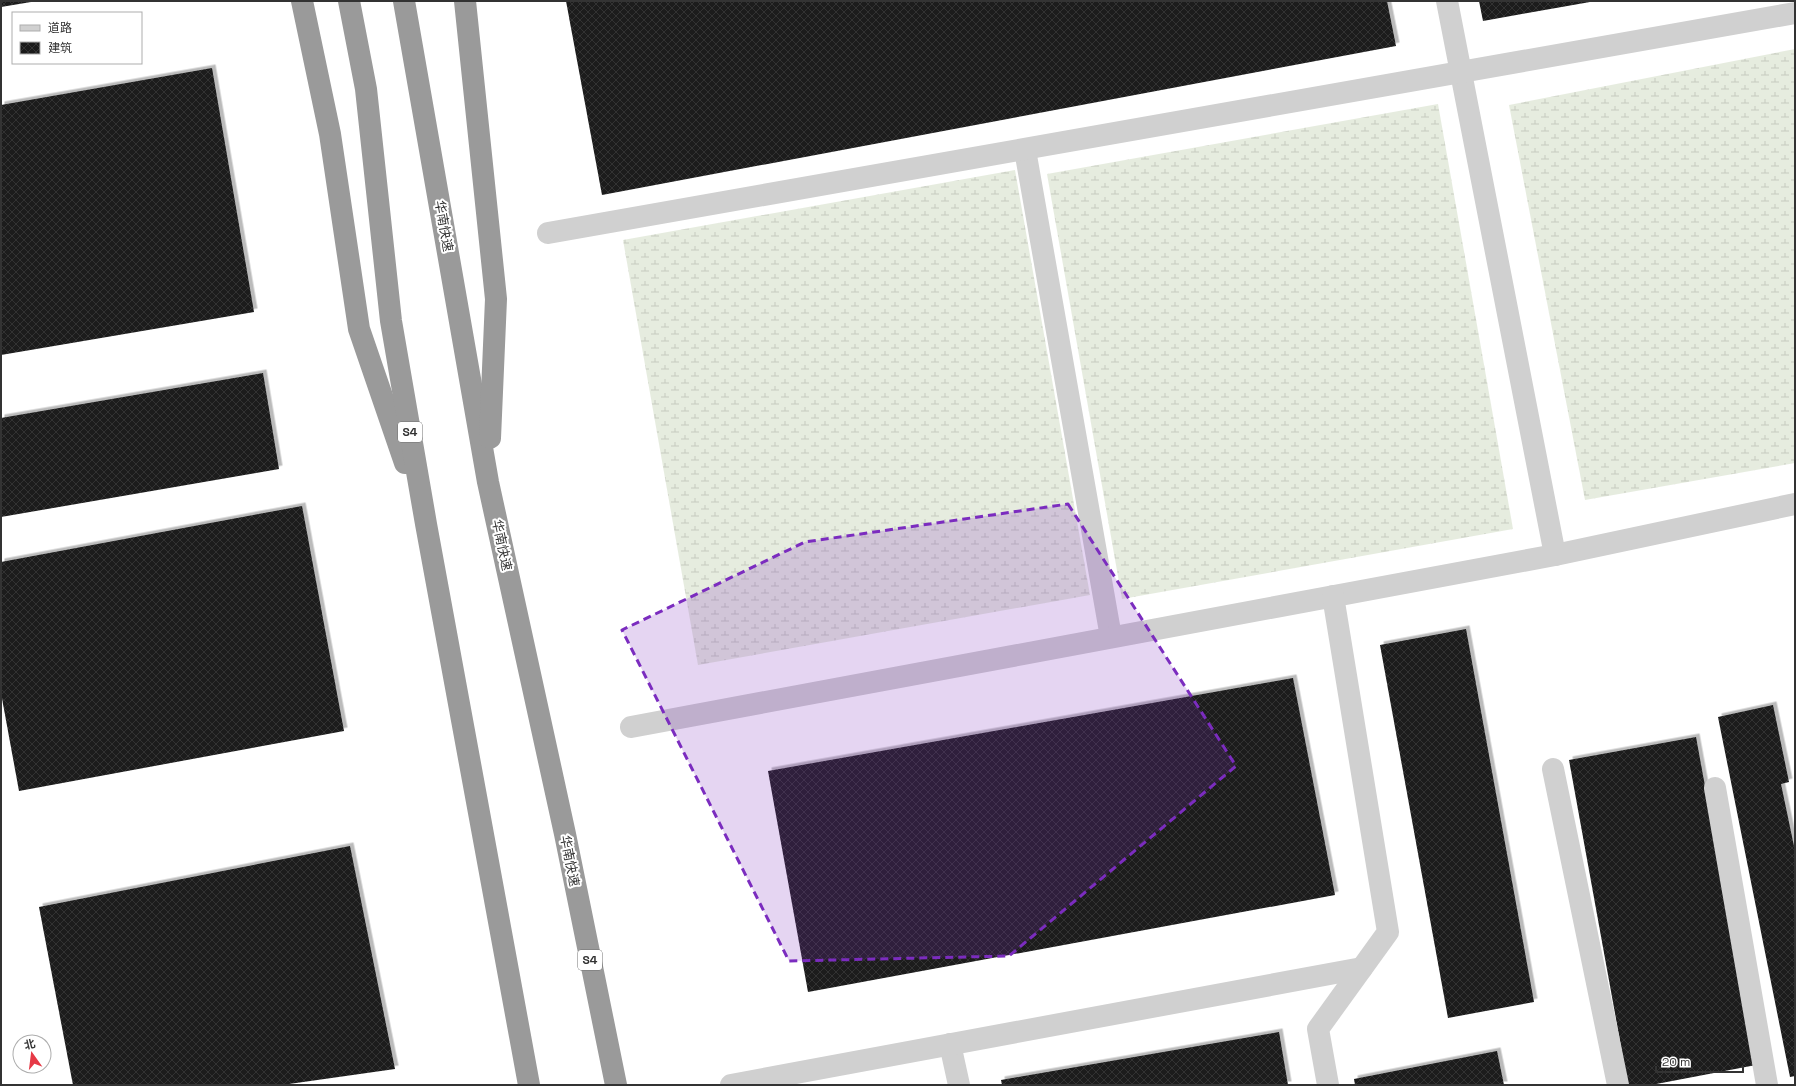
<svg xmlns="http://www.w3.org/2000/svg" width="1796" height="1086" font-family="'Space Grotesk','Noto Sans SC',sans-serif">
  <defs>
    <pattern id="wetland-marsh" width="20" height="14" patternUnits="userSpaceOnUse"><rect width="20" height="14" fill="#e6ecdf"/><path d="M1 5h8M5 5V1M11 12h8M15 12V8" fill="none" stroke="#c6cbc0"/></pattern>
    <pattern id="building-cross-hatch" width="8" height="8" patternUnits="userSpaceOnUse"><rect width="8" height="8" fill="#1a1a1a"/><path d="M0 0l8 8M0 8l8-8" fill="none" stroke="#333"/></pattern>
    <filter id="shadow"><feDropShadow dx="3.5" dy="-3.5" stdDeviation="0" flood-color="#0004"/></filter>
  </defs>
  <rect width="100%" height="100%" fill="#fff"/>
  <g fill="url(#wetland-marsh)">
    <path d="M1795,49V463L1585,500L1509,105Z"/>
    <path d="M1438,104L1513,529L1122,599L1047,174Z"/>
    <path d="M1015,170L1090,595L698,665L623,240Z"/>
  </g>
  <g fill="url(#building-cross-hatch)" filter="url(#shadow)">
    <path d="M1,1H31V2L1,7Z"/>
    <path d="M566,1H1387L1396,46L602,195Z"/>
    <path d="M1479,1H1589L1590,2L1483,21Z"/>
    <path d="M212,68L254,312L1,355V105Z"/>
    <path d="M263,373L279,469L1,517V418Z"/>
    <path d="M302,506L344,731L19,791L1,693V562Z"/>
    <path d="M1466,629L1534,1002L1448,1018L1380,645Z"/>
    <path d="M1293,678L1335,895L808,992L768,771Z"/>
    <path d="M1773,705L1789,782L1781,784L1795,851V1076L1790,1077L1718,717Z"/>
    <path d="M1696,737L1756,1065L1651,1085H1628L1569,760Z"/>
    <path d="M350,846L395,1069L282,1085H73L39,907Z"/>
    <path d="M1279,1032L1288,1085H1002L1001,1080Z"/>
    <path d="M1497,1051L1504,1085H1355L1354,1079Z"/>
  </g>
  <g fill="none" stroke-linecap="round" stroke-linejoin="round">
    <g stroke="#d0d0d0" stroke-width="22">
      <path d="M1447,1L1555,555"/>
      <path d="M1025,150L1111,637"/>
      <path d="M548,233L1795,13"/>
      <path d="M631,727L1555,555L1795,504"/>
      <path d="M1553,769L1618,1085"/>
      <path d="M1715,788L1767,1085"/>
      <path d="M950,1044L959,1085"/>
      <path d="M731,1085L1362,968"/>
      <path d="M1328,1085L1318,1029L1388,932L1333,596"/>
    </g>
    <g stroke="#9a9a9a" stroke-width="22">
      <path d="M302,1L330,134L359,329L405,463"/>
      <path d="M349,1L366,89L391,321L426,524L529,1085"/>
      <path d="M404,1L488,482L565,834L616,1085"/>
      <path d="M465,1L496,299L490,438"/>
    </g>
  </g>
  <path fill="#7b2cbf" fill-opacity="0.2" stroke="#7b2cbf" stroke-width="3" stroke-dasharray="8 5" stroke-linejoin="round" d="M1068,504L1236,766L1009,956L789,961L622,630L805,542Z"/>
  <g text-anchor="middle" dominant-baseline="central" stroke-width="4" stroke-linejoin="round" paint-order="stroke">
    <g fill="#fff" stroke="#707070" stroke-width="1">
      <rect x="398" y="422" width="24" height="20" rx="3"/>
      <rect x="578" y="950" width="24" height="20" rx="3"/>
    </g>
    <g font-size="12" font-weight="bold" fill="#333">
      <text x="410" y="432">S4</text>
      <text x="590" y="960">S4</text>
    </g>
    <g font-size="13" fill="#333" stroke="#fff">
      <text transform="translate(444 226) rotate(80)">华南快速</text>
      <text transform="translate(502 545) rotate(78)">华南快速</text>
      <text transform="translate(570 861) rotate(79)">华南快速</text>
    </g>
  </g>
  <rect width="1796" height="1086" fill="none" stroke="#333333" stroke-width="4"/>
  <rect x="12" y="12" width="130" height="52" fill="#ffffff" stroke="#adadad"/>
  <rect x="20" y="25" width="20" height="6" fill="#d0d0d0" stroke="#adadad"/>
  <text x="48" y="32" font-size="12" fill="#333333">道路</text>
  <rect x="20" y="42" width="20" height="12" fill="url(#building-cross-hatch)" stroke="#adadad"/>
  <text x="48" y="52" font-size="12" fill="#333333">建筑</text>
  <g transform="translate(32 1054) rotate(346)"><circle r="19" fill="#ffffff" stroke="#adadad"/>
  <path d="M0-3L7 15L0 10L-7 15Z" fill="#e63946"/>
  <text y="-6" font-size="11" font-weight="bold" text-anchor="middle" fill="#333333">北</text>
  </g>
  <path d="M1656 1066v6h87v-6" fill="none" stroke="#333333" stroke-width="2"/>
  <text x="1662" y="1066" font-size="12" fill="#333333" stroke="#ffffff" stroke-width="3" paint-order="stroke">20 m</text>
</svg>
